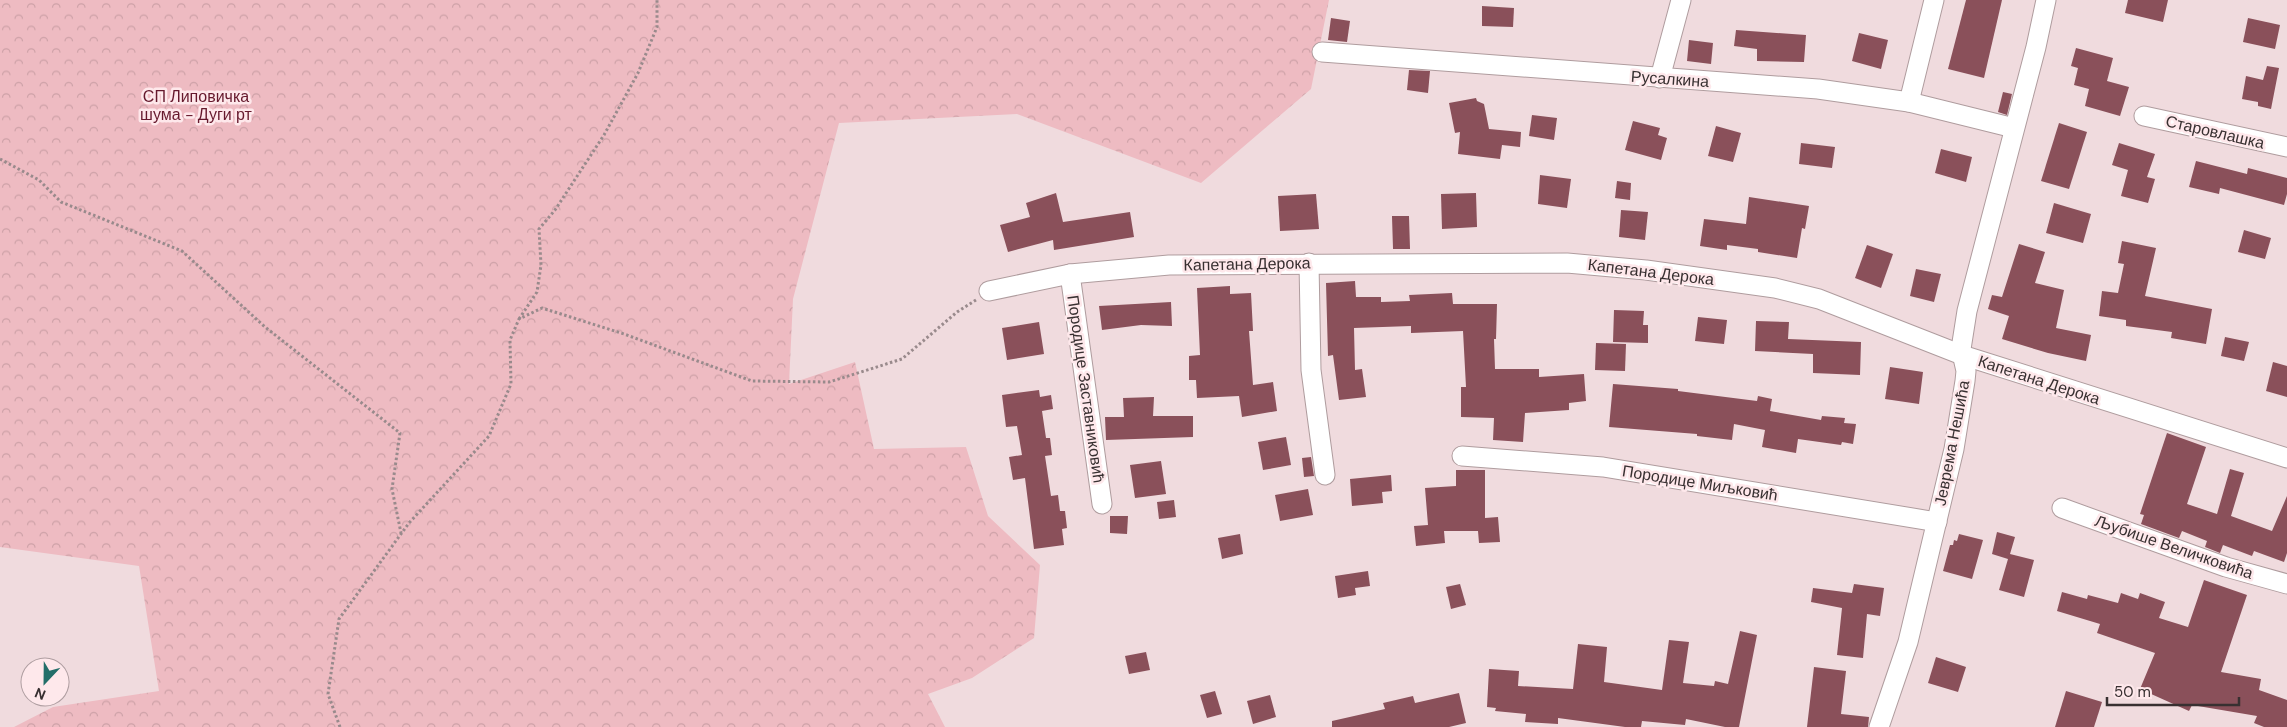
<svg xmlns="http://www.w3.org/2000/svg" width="2287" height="727" font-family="'DM Sans',sans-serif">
  <defs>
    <pattern id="forest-crowns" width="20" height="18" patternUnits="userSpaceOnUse" patternTransform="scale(1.25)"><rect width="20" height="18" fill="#eebbc2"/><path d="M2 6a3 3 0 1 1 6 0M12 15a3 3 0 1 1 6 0" fill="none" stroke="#cda1a7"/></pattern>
  </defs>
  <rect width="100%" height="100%" fill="#f0dbde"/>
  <path fill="url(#forest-crowns)" d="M0,0H1329L1311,89L1201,183L1017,114L839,123L793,299L789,384L855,362L874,449L966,447L988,516L1040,565L1034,638L972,678L928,694L945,727H14L53,707L159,691L139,566L0,547Z"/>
  <g fill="#8a505a">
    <path d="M1966,0H2002L1984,78L1948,69Z"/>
    <path d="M2128,0H2168L2163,22L2125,13Z"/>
    <path d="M1482,6L1514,8L1513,27L1482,26Z"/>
    <path d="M1331,18L1350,21L1347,42L1328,40Z"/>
    <path d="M2248,18L2280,25L2275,49L2243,42Z"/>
    <path d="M1736,30L1806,35L1804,62L1757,61V49L1734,46Z"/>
    <path d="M1859,33L1888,40L1881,69L1852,61Z"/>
    <path d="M1689,40L1713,43L1711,64L1687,61Z"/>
    <path d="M2076,48L2113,58L2107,81L2129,87L2120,116L2085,106L2089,89L2074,85L2078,68L2071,66Z"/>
    <path d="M2267,66L2279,68L2271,109L2258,106V102L2242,99L2246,76L2263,80Z"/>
    <path d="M1409,70L1430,71L1428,93L1407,90Z"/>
    <path d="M2003,92L2012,94L2007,115L1998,112Z"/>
    <path d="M1476,98L1477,101L1484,104L1489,129L1521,132L1520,147L1502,145L1500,159L1458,154L1460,132L1455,133L1449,103Z"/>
    <path d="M1532,115L1557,118L1554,140L1529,136Z"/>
    <path d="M1633,121L1660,128L1658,135L1667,138L1661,160L1625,150Z"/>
    <path d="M2059,123L2087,132L2069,189L2041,181Z"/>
    <path d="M1716,126L1741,133L1733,162L1708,156Z"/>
    <path d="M1801,143L1835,147L1832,168L1799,164Z"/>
    <path d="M2119,143L2155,154L2147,177L2155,179L2148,203L2121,196L2128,170L2112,165Z"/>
    <path d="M1941,149L1972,157L1966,182L1935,173Z"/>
    <path d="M2196,161L2247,174L2248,168L2287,178V194L2284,205L2220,188L2219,194L2189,187Z"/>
    <path d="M1540,175L1571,179L1567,208L1538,204Z"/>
    <path d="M1617,181L1631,183L1630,200L1615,198Z"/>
    <path d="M1056,193L1063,222L1130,212L1134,237L1054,250L1053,240L1008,252L1000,225L1030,217L1026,203Z"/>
    <path d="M1476,193L1477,227L1442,229L1441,194Z"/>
    <path d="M1316,194L1319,229L1280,231L1278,196Z"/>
    <path d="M1749,197L1809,206L1805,229L1802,228L1797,258L1758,252V249L1727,245V250L1700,246L1704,219L1746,224Z"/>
    <path d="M2054,203L2091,214L2083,243L2046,233Z"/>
    <path d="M1621,210L1648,212L1645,240L1619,237Z"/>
    <path d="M1392,216H1409L1410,249H1393Z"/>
    <path d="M2244,230L2271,238L2265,259L2238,252Z"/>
    <path d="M2122,241L2156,248L2145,296L2212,309L2206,344L2171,338L2172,332L2126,326V320L2099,316L2102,291L2118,293L2124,264L2118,263Z"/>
    <path d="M2019,244L2045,252L2035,283L2064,290L2056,328L2091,335L2086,361L2048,353L2002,339L2009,316L1988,309L1992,295L2002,297Z"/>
    <path d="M1867,245L1893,254L1881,288L1855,278Z"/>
    <path d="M1916,269L1941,274L1934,302L1910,296Z"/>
    <path d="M1355,281L1356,297H1381V302L1410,301L1409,295L1452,293L1453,304H1497L1496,339H1494L1495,369H1539V377L1584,374L1586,401L1569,403V410L1525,413L1523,442L1493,440L1494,418L1461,417V387H1466L1463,331L1411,333V326L1354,328L1355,370L1362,369L1366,397L1339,400L1333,355L1328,356L1326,283Z"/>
    <path d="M1230,286V294L1251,293L1253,331H1249L1253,385L1273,382L1277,411L1242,417L1239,396L1197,398L1196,380H1189V356L1200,355L1197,288Z"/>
    <path d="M1171,302L1172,326L1141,325L1102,330L1099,306Z"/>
    <path d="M1614,310L1644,311L1643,325H1648V343L1613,342Z"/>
    <path d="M1698,317L1727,320L1724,344L1695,341Z"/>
    <path d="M1756,321L1789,322L1788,339L1861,342L1860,375L1813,373V354L1755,351Z"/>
    <path d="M1039,322L1044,354L1007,360L1002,328Z"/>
    <path d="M2225,337L2249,342L2244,361L2221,356Z"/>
    <path d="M1596,343L1626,344L1625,371L1595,370Z"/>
    <path d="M2273,362L2287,366V397L2266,391Z"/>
    <path d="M1890,367L1923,372L1919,404L1885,399Z"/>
    <path d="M1613,384L1678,389V391L1757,401L1758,396L1772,399L1770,411L1821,420L1822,416L1845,418L1844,423L1856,424L1853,444L1842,442L1841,445L1798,439L1796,453L1762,447L1765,430L1734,424L1732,440L1697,436V434L1609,427Z"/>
    <path d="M1039,390L1040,397L1051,395L1053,409L1042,411L1046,438H1050L1052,455L1045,456L1051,496L1058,495L1060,511H1065L1067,528L1062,529L1064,545L1034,549L1025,478L1013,480L1009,457L1022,455L1017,426L1006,427L1002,395Z"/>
    <path d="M1154,397L1153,416H1193V437L1106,440L1105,417H1124L1123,398Z"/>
    <path d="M2167,433L2206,447L2187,504L2217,514L2230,469L2244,473L2231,516L2272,531L2287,496V553L2284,562L2254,551L2252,556L2223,545L2220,553L2205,547L2207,541L2182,531L2179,538L2141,524L2144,515L2140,514Z"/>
    <path d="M1286,437L1291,465L1263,470L1258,442Z"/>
    <path d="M1311,457L1314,476L1304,477L1302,458Z"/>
    <path d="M1161,461L1166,494L1135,498L1130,465Z"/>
    <path d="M1456,470H1485V518L1498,517L1500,542L1479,543L1478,531H1444L1445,543L1416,546L1414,526L1428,525L1425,488L1456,486Z"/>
    <path d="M1391,475L1392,491L1382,492L1383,503L1352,506L1350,479Z"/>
    <path d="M1308,489L1313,515L1280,521L1275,495Z"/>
    <path d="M1174,500L1176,517L1159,519L1157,502Z"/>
    <path d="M1110,516H1128L1127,534L1110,533Z"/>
    <path d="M1997,532L2015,537L2010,554L2034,560L2024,597L1999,590L2008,559L1992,554Z"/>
    <path d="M1240,534L1243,554L1222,559L1218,538Z"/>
    <path d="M1959,534L1983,540L1972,579L1943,571L1950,545H1953L1954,540L1957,541Z"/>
    <path d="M1368,571L1370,586L1355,588L1356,595L1338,598L1335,576Z"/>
    <path d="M2204,580L2247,595L2221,672L2261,679L2259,690L2287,700V727H2264L2254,723L2257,716L2192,705L2189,711L2140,689L2155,653L2097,633L2100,624L2057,611L2062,592L2087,599L2088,595L2118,603L2121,593L2138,599L2140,593L2165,602L2159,618L2188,627Z"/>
    <path d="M1460,584L1466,605L1451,609L1446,587Z"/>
    <path d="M1854,584L1884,588L1880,616L1867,614L1863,658L1837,655L1842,608L1811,602L1813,588L1852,593Z"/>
    <path d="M1740,631L1757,635L1739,727H1725L1686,719L1685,725L1642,721L1641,727H1625L1558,718V724L1525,722L1526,714L1495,711L1496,708L1487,707L1489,669L1519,671L1518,686L1573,689L1578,644L1607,647L1604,682L1662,690L1669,640L1689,642L1683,683L1714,686L1715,681L1728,684Z"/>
    <path d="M1146,652L1150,670L1129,674L1125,656Z"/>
    <path d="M1936,657L1966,667L1958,692L1928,683Z"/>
    <path d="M1814,667L1846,671L1841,714L1869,717L1868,727H1807Z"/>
    <path d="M1215,691L1222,714L1207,718L1200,695Z"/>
    <path d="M2066,691L2102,702L2094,727H2055Z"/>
    <path d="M1459,693L1466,723L1449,727H1332V721L1385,709L1383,703L1413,696L1415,703Z"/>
    <path d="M1270,695L1276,717L1253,724L1247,701Z"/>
  </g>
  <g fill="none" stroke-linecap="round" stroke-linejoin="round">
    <g stroke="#af9c9e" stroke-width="21">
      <g id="street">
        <path d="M1322,52L1818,89L1909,102L2014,128"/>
        <path d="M1660,78L1681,0"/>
        <path d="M1909,102L1934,0"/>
        <path d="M2144,116L2287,147"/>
        <path d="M1309,263L1311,370L1325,475"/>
        <path d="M1070,274L1102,504"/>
        <path d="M989,291L1070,274L1169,265L1567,263L1646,270L1775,288L1819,299L1962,355L2287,458"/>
        <path d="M1462,456L1603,467L1937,522"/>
        <path d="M2062,508L2226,567L2287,584"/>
        <path d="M1879,727L1908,642L1954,449L1965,381L1966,371L1961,349L1967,311L2036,47L2046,0"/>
      </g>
    </g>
    <g stroke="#998a8c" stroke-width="3" stroke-dasharray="2.5 2.5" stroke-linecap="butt">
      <path d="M0,159L39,180L61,202L182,251L265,327L400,433L392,489L401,533"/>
      <path d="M519,319L537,292L541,265L539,229L555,210L604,135L638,73L657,27V0"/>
      <path d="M340,727L328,694L339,619L409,523L489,436L511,384L510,340L519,319L542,308L624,334L752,381L829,382L902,359L957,312L976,300"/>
    </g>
    <use href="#street" stroke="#fff" stroke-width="19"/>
  </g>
  <g text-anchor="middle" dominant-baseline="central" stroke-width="5" stroke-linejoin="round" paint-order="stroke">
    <g font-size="16" fill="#383031" stroke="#fee8eb">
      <text transform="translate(1670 79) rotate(4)">Русалкина</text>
      <text transform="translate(2215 132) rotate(13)">Старовлашка</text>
      <text transform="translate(1247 264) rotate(-1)">Капетана Дерока</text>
      <text transform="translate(1651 272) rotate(7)">Капетана Дерока</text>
      <text transform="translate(2039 380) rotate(18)">Капетана Дерока</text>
      <text transform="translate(1086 389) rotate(82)">Породице Заставниковић</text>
      <text transform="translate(1952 443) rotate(-79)">Јеврема Нешића</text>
      <text transform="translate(1700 483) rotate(9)">Породице Миљковић</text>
      <text transform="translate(2174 547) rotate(19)">Љубише Величковића</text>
    </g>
    <g font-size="16" fill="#66192d" stroke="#fee8eb">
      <text x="196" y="96">СП Липовичка<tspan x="196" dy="18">шума - Дуги рт</tspan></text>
    </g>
  </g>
  <g transform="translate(45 682) rotate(202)"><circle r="24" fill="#fee8eb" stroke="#af9ea1"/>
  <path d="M0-4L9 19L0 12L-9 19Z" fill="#236e69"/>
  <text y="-8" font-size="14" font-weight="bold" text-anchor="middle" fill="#383031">N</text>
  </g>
  <path d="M2107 697v8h132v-8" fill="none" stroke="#383031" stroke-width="2.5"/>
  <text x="2114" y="697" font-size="15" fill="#383031" stroke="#fee8eb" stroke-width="4" paint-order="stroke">50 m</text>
</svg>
